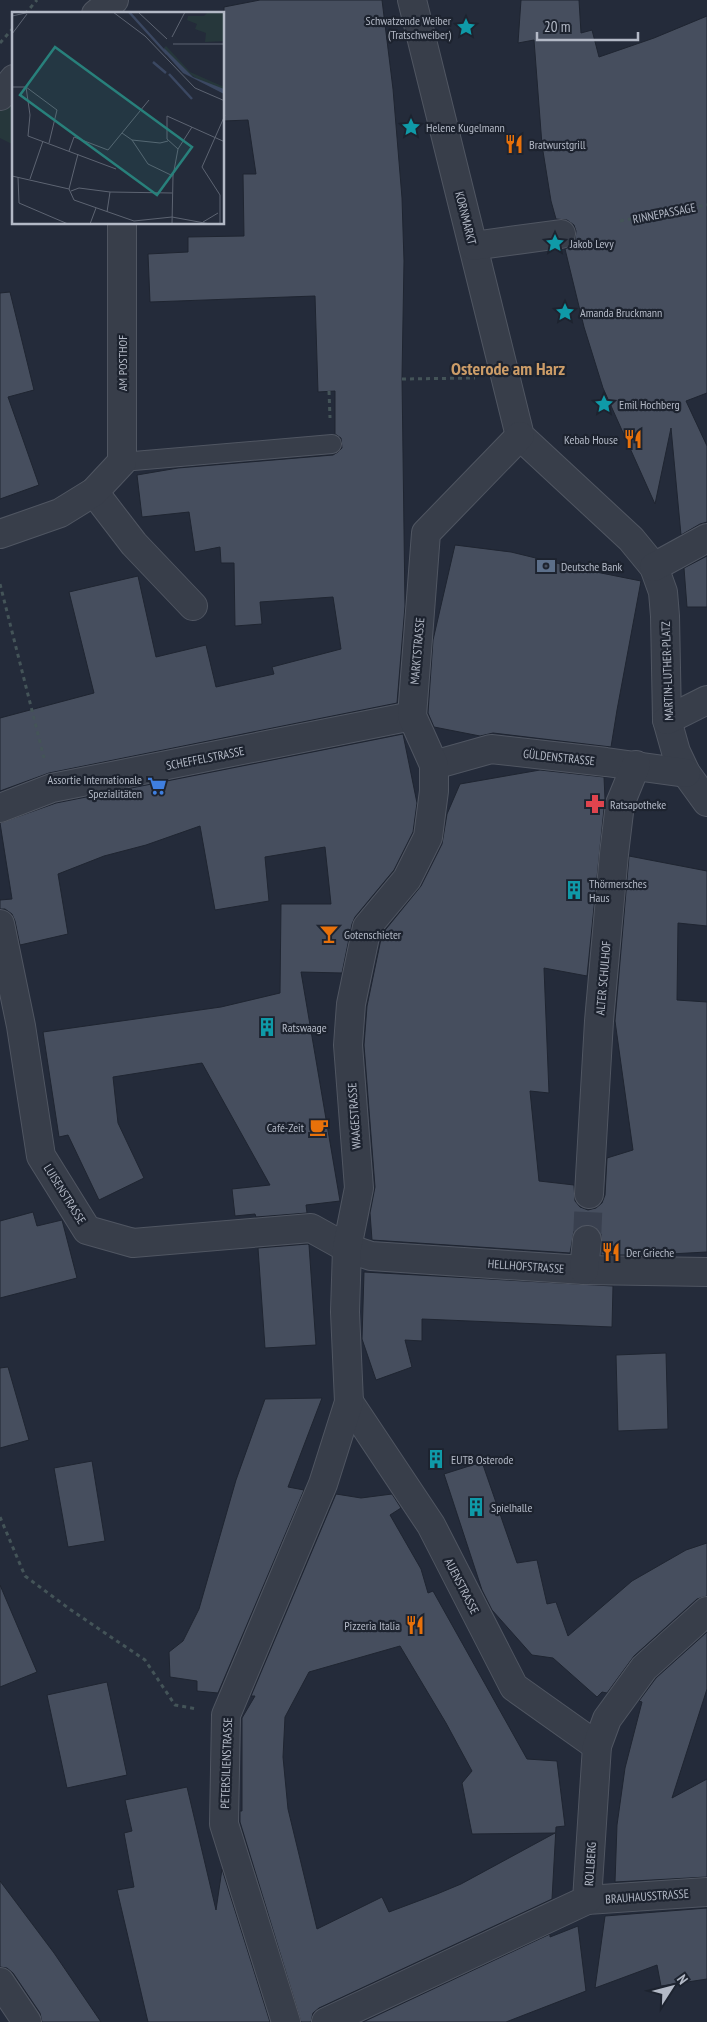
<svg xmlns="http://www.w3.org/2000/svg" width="707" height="2022" font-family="'PT Sans Narrow',sans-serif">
  <rect width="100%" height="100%" fill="#242b3a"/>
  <path fill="#26373b" d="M14,99V145L0,138V109Z"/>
  <g fill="#464e5e" stroke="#1f2531" fill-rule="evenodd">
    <path d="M260,0H382L393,89L402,198L404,261L402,377L405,606L397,703L49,773L0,791V718L94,693L69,592L138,576L156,657L206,645L216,687L274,674L272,667L341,649L333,597L260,602L262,624L235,626L234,563H221L220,547L195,552L189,512L142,517L137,475L178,468L333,455L338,452L342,448L341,438L335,434V391L318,392L315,296L150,302L148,254L188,252V237L244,236L243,174H256L248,120L224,121V7Z"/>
    <path d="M521,0H579L581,33L592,30L599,57L654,38L707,16V393L686,401L707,446V522L700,524L681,535L671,428L655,504L603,388L584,327L565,249L571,246L575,240L576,231L574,225L567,220L556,219L551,201L542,145L534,40L518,43Z"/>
    <path d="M10,292L34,390L8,397L39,485L0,499V293Z"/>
    <path d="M455,545L511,552L581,569L641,581L617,710L611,747L493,733L480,736L434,727L428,713L433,640Z"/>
    <path d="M707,556V607H687L684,568Z"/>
    <path d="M403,734L417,803L413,832L394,870L355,917L352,924L342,973L301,972L340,1201L306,1205L307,1213L256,1217L255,1214L235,1216L232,1189L270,1185L202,1063L113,1077L118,1123L144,1178L99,1200L68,1135L59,1137L43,1032L221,1007L280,993L281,904H331L325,847L265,857L269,901L215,910L200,826L146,845L104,856L58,874L68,934L20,945L15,921L12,914L5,909H0V900L12,899L0,823L56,803Z"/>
    <path d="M540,770L604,777L605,799L587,976L544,968L549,1093L530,1091L539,1181L574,1185L575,1201L580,1207L588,1210L596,1208L602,1203L605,1195L607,1158L633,1150L615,1021L629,856L707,871V926L678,923L677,1000L707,1002V1252L651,1255H601V1234L596,1228L588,1224L580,1226L574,1231L570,1253L372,1240L370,1213L375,1187L364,1045L367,1006L382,934L421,886L442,844L447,814L460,784Z"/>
    <path d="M33,1212L37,1226L62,1220L77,1278L0,1298V1221Z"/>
    <path d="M308,1244L309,1245L316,1345L265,1348L258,1248Z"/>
    <path d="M364,1272L613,1286L612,1327L422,1319V1341L405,1340L412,1367L376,1380L362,1339Z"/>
    <path d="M666,1353L668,1429L618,1431L616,1355Z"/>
    <path d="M8,1367L29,1440L0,1448V1368Z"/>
    <path d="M322,1398L288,1487L304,1490L218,1693L197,1691V1681L170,1677L169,1652L183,1641L199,1609L236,1480L265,1399Z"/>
    <path d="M92,1461L105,1541L68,1547L54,1468Z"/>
    <path d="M482,1462L517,1563L537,1560L547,1604L556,1602L568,1636L632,1581L686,1550L707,1543V1596L697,1599L634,1656L607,1693L602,1692L597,1697L553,1658L532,1655L492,1610L482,1590L444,1474Z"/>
    <path d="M336,1494L361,1498L392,1494L401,1508L390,1515L421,1569L428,1593L433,1591L527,1759L557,1761L565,1826L556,1827L552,1899L319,2008L313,2013L311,2022H301L240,1822V1811H242V1718L255,1696H251ZM400,1646L446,1723L472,1771L462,1783L472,1834L555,1833L461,1884L437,1894L389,1912L382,1897L317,1929L288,1809L283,1757L285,1717L309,1672Z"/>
    <path d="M0,1585L37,1672L0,1687Z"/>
    <path d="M707,1632V1689L672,1798L707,1779V1877L615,1882L617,1825L625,1768L642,1702L639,1701L656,1678Z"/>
    <path d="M107,1682L127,1775L67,1788L47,1695Z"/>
    <path d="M187,1787L216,1910L222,1869L270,2022H148L117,1890L134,1887L124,1833L132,1831L125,1800Z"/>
    <path d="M0,1881L54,1953L101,2022H42L40,2013L13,1973L7,1968L0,1967Z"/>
    <path d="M707,1908V1979L661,1986L657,1965L595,1988L605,1916Z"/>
    <path d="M578,1926L586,1991L506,2022H363L550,1934V1937Z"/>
  </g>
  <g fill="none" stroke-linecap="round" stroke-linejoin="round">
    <path stroke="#39404f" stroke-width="28" stroke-dasharray="28 14" stroke-linecap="butt" d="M587,1240L589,1194"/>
    <g stroke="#505662" stroke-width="20">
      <path id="lane" d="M122,462L332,444"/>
    </g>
    <g stroke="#505662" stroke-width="30">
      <g id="street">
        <path d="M412,0L520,436L631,539L654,567L663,592L665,616L667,720L676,752L686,773L707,802"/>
        <path d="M96,14L114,0"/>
        <path d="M0,96L14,79"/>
        <path d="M473,246L561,234"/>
        <path d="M94,492L134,544L193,606"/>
        <path d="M0,534L60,513L94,492L122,462V224"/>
        <path d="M654,567L707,538"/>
        <path d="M667,720L707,700"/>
        <path d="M434,765L491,749L606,762L686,773"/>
        <path d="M0,808L52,788L412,716"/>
        <path d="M0,924L21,1026L41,1156L87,1230L133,1243L311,1228L347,1248L371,1256L584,1270L707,1272"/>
        <path d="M589,1194L599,1021L614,854L620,804L636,765"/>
        <path d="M584,1270L587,1240"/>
        <path d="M349,1402L431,1525L514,1687L597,1746"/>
        <path d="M587,1900L707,1892"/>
        <path d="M0,1982L27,2022"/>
        <path d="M286,2022L224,1824L226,1715L323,1484L349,1402L345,1312L347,1248L359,1188L348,1045L351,1004L367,927L407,879L428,837L434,791V765L412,716L426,533L520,436"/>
        <path d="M326,2022L587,1900L597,1746L607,1719L644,1668L707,1611"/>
      </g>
    </g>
    <g stroke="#445458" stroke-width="3" stroke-dasharray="4 4" stroke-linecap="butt">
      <path d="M25,14L37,0"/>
      <path d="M0,43L14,27"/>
      <path d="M620,221L707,205"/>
      <path d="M402,379L475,378"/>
      <path d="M329,391L330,418"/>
      <path d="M0,584L44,758"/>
      <path d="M0,1517L25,1576L71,1610L145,1660L175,1705L197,1709"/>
    </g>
    <use href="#lane" stroke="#383e4a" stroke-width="18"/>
    <use href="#street" stroke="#383e4a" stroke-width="28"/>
  </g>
  <defs>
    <g id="sight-bare" transform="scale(1.5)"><path d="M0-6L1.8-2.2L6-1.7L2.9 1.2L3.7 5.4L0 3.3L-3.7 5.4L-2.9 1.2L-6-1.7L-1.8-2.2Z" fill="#0f9aa8" stroke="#1d232f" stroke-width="2.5" paint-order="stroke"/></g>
    <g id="restaurant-bare" transform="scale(1.5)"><path d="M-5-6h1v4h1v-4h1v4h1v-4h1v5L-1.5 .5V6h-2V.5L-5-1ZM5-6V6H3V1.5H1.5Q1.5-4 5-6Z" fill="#e8710a" stroke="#1d232f" stroke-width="2.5" paint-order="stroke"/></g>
    <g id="bank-bare" transform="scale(1.5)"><path d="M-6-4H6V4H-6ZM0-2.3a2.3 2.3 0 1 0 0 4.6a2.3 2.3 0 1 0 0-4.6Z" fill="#5c6f8a" stroke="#1d232f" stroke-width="2.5" paint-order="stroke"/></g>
    <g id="supermarket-bare" transform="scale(1.5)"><path d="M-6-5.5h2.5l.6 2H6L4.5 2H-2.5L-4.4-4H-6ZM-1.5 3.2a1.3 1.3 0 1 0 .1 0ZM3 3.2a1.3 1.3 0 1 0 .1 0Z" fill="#3f7fe0" stroke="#1d232f" stroke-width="2.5" paint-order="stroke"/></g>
    <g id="pharmacy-bare" transform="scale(1.5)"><path d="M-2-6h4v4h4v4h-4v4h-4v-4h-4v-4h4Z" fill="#e0444e" stroke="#1d232f" stroke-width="2.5" paint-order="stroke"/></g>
    <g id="building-bare" transform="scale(1.5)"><path d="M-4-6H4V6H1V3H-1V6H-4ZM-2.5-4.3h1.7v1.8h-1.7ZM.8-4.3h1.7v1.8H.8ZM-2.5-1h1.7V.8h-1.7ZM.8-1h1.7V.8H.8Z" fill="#0f9aa8" stroke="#1d232f" stroke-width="2.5" paint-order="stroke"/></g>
    <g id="bar-bare" transform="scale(1.5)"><path d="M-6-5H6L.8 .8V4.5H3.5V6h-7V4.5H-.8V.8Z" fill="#e8710a" stroke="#1d232f" stroke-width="2.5" paint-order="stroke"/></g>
    <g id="cafe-bare" transform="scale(1.5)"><path d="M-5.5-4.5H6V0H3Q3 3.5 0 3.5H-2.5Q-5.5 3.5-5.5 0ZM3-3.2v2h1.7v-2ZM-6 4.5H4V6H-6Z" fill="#e8710a" stroke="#1d232f" stroke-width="2.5" paint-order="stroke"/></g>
  </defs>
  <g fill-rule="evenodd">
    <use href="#sight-bare" x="466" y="27"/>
    <use href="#sight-bare" x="411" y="127"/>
    <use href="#restaurant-bare" x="514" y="144"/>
    <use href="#sight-bare" x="555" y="243"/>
    <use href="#sight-bare" x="565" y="312"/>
    <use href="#sight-bare" x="604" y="404"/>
    <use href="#restaurant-bare" x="633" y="439"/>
    <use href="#bank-bare" x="546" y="566"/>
    <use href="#supermarket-bare" x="157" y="786"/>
    <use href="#pharmacy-bare" x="595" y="804"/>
    <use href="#building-bare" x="574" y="890"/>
    <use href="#bar-bare" x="329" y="934"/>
    <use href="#building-bare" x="267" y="1027"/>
    <use href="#cafe-bare" x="319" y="1127"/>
    <use href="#restaurant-bare" x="611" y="1252"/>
    <use href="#building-bare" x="436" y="1459"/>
    <use href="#building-bare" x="476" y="1507"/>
    <use href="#restaurant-bare" x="415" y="1625"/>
  </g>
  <g text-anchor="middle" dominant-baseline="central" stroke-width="4.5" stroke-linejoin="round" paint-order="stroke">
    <g font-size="12" fill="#b3b9c6" stroke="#1d232f" text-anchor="start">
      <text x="451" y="20" text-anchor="end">Schwatzende Weiber<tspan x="451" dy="14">(Tratschweiber)</tspan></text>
      <text x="426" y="127">Helene Kugelmann</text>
      <text x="529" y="144">Bratwurstgrill</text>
      <text x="570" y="243">Jakob Levy</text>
      <text x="580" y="312">Amanda Bruckmann</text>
      <text x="619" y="404">Emil Hochberg</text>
      <text x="618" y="439" text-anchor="end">Kebab House</text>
      <text x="561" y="566">Deutsche Bank</text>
      <text x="142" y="779" text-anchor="end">Assortie Internationale<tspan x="142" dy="14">Spezialitäten</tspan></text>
      <text x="610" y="804">Ratsapotheke</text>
      <text x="589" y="883">Thörmersches<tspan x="589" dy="14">Haus</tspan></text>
      <text x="344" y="934">Gotenschieter</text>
      <text x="282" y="1027">Ratswaage</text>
      <text x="304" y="1127" text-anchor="end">Café-Zeit</text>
      <text x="626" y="1252">Der Grieche</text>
      <text x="451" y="1459">EUTB Osterode</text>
      <text x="491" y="1507">Spielhalle</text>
      <text x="400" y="1625" text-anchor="end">Pizzeria Italia</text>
    </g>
    <g font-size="12" fill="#b3b9c6" stroke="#1d232f">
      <text transform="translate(664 213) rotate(-11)">RINNEPASSAGE</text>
      <text transform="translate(466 218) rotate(76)">KORNMARKT</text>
      <text transform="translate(122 363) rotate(-90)">AM POSTHOF</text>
      <text transform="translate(417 651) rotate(-85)">MARKTSTRASSE</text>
      <text transform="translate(667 671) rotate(-92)">MARTIN-LUTHER-PLATZ</text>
      <text transform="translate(559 757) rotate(6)">GÜLDENSTRASSE</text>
      <text transform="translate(205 758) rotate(-11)">SCHEFFELSTRASSE</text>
      <text transform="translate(603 978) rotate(-85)">ALTER SCHULHOF</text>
      <text transform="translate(354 1116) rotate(-94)">WAAGESTRASSE</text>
      <text transform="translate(65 1194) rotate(58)">LUISENSTRASSE</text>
      <text transform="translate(526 1266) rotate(4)">HELLHOFSTRASSE</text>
      <text transform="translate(462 1586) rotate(63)">AUENSTRASSE</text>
      <text transform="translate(226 1763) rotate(-88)">PETERSILIENSTRASSE</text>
      <text transform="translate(590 1864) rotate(-86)">ROLLBERG</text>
      <text transform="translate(647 1896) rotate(-4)">BRAUHAUSSTRASSE</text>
    </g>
    <g font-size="18" font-weight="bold" fill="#cd9d68" stroke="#1d232f">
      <text x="508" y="368">Osterode am Harz</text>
    </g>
  </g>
  <g transform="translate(12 12)">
    <rect width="212" height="212" fill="#242b3a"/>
    <path d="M196,0H212V29L193,30L194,21L183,17L185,12L175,8L176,4H192ZM154,34L178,60L212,75V78L186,68L169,55L152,36Z" fill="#26373b"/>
    <path d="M152,36L181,65L212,77V82L171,61L153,41Z" fill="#3b4862"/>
    <path fill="none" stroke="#3b4862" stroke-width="2.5" d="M117,0L155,42M141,50L154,61M157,62L180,87"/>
    <path fill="none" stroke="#5d6472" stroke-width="1" d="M101,0L133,24L183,76L213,89M126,0L155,27M0,4L18,0M0,22L15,2M160,25L173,0M161,32H213M0,75H14L45,98L37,131M14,75L18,103L16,124L104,157M110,121L120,128L136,152L161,164M120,128L148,131L156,129M166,137L180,115M57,139L62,125L96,138L137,88M0,164L57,177L62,188L122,209L160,205L198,212M6,165L7,191L56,212M18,167L31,129M57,177L66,142M59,179L67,176L98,180L160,181M95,200L98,180M191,210L206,201M78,212L84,196M160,212L161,164L166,137L155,127V104L213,130M208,212V183L190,155L213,103"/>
    <path fill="#28807b" fill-opacity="0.15" stroke="#28807b" stroke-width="2.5" d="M43,35L180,135L145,183L8,83Z"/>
    <rect width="212" height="212" fill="none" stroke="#b3b9c6" stroke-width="2.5"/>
  </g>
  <g transform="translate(672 1987) rotate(54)" stroke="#1d232f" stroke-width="4" paint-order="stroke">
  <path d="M0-4L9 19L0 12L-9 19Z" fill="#b3b9c6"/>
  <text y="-8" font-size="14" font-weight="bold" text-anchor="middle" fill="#b3b9c6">N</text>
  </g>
  <path d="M537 32v8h101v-8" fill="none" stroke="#b3b9c6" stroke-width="2.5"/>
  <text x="544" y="32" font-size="15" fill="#b3b9c6" stroke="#1d232f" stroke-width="4" paint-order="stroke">20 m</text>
</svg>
